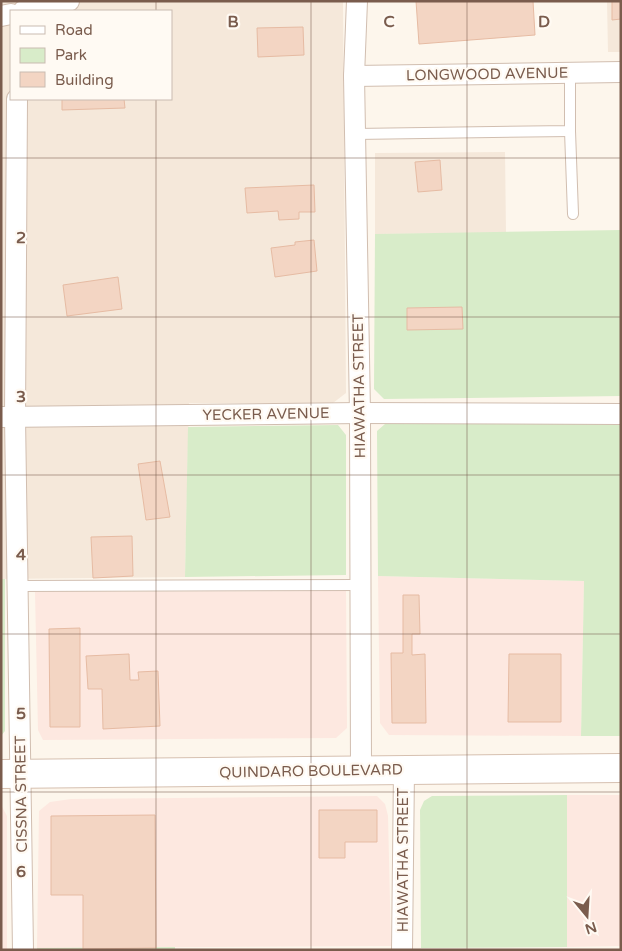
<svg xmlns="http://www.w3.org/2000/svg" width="622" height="951" font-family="'Varela Round',sans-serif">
  <rect width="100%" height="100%" fill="#fdf6ec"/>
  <g fill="#f5e8da" fill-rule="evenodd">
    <path d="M1,1H343L346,393L333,403H189L185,577L1,579ZM11,11H171V99H11Z"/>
    <path d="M607,1H621V52H608Z"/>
    <path d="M505,152L506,233L375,234V153Z"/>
  </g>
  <g fill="#fde8e0">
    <path d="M378,576L584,581L581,736L389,735L380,723Z"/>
    <path d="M346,591L347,728L336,738L43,740L38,730L35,592Z"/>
    <path d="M567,795H621V946L567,947Z"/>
    <path d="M377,796L385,804L388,816L391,946L37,948L39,811L50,802L71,799Z"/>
    <path d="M1,805L7,816V950H1Z"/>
  </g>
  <g fill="#d8ecc9">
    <path d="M621,230V396L384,399L374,389L375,234Z"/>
    <path d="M385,424H621V736H581L584,581L378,576L377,431Z"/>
    <path d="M338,425L346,435V575L185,577L188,427Z"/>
    <path d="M1,579H5V731L1,736Z"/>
    <path d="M567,795V947L421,948L420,810L424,801L432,796Z"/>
    <path d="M175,947V950H37V948Z"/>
  </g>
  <g fill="#f3d5c3" stroke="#e6bba3">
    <path d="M416,1H533L535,35L419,44Z"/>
    <path d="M612,1H621V19L612,20Z"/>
    <path d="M303,27L304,55L258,57L257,28Z"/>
    <path d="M62,99H124L125,108L62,110Z"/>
    <path d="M440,160L442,190L418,192L415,162Z"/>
    <path d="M314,185L315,212H299V219L279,220L278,211L247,213L245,188Z"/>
    <path d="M314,240L317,271L275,277L271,248L295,245V242Z"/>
    <path d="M118,277L122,309L67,316L63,285Z"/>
    <path d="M462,307L463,329L407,330V308Z"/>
    <path d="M160,461L170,517L146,520L138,464Z"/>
    <path d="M132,536L133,576L93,578L91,537Z"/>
    <path d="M403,595H419L420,634H412V655L425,654L426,723H392L391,653H403Z"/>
    <path d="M80,628V727H50L49,629Z"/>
    <path d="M129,654L130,680H139L138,672L158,671L160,726L103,729L102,689H88L86,656Z"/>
    <path d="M509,654H561V722H508Z"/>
    <path d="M319,810H377V842H345V858H319Z"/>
    <path d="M155,815L156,948L83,949V895H51V816Z"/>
  </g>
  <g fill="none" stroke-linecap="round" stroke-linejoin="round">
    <g stroke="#d1beb0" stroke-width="12">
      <g id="lane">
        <path d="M570,131L573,214"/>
        <path d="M355,134L570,131V73"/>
        <path d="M18,586L361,585"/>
      </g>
    </g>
    <g stroke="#d1beb0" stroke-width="22">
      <g id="street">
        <path d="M357,1L354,76L360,413L361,771"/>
        <path d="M23,11L69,1"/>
        <path d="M1,16L11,14"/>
        <path d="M354,76L621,72"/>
        <path d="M17,99L15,417L23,950"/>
        <path d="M1,417L360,413L621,414"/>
        <path d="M402,950L404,770"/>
      </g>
    </g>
    <g stroke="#d6c0b0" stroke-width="30">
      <path id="secondary" d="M1,774L621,768"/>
    </g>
    <use href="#lane" stroke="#fff" stroke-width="10"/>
    <use href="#street" stroke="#fff" stroke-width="20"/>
    <use href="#secondary" stroke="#fff" stroke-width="28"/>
  </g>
  <path fill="none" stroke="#7a5c4d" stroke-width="1" stroke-opacity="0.55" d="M156,1V11M311,1V950M467,1V950M156,99V950M1,158H621M1,317H621M1,475H621M1,634H621M1,792H621"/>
  <g text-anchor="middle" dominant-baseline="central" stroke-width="4.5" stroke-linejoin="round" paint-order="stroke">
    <g font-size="15" fill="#7a5c4d" stroke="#fffaf3">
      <text transform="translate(487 74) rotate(-1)">LONGWOOD AVENUE</text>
      <text transform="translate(359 386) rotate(-91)">HIAWATHA STREET</text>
      <text transform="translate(266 414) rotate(-1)">YECKER AVENUE</text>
      <text transform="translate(311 771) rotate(-1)">QUINDARO BOULEVARD</text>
      <text transform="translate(21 794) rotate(-91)">CISSNA STREET</text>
      <text transform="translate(403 860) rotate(-90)">HIAWATHA STREET</text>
    </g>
  </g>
  <g font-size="16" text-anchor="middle" font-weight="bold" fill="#7a5c4d" stroke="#fffaf3" stroke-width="4.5" stroke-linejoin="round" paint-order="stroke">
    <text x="233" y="27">B</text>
    <text x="389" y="27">C</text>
    <text x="544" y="27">D</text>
    <text x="21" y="243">2</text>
    <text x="21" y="402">3</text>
    <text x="21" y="560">4</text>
    <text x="21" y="719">5</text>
    <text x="21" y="877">6</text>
  </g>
  <rect width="622" height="951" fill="none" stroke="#7a5c4d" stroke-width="5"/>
  <rect x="10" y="10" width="162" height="90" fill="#fffaf3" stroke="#cabbb1"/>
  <rect x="20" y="26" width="25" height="8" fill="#ffffff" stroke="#cabbb1"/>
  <text x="55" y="35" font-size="15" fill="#7a5c4d">Road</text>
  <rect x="20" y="48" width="25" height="15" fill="#d8ecc9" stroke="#cabbb1"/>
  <text x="55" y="60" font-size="15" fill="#7a5c4d">Park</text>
  <rect x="20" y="72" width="25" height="15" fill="#f3d5c3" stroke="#cabbb1"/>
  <text x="55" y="85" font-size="15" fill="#7a5c4d">Building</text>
  <g transform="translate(587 916) rotate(162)" stroke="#fffaf3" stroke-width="4" paint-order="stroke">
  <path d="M0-4L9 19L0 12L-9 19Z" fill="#7a5c4d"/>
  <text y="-8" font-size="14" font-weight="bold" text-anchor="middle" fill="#7a5c4d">N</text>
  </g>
</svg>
